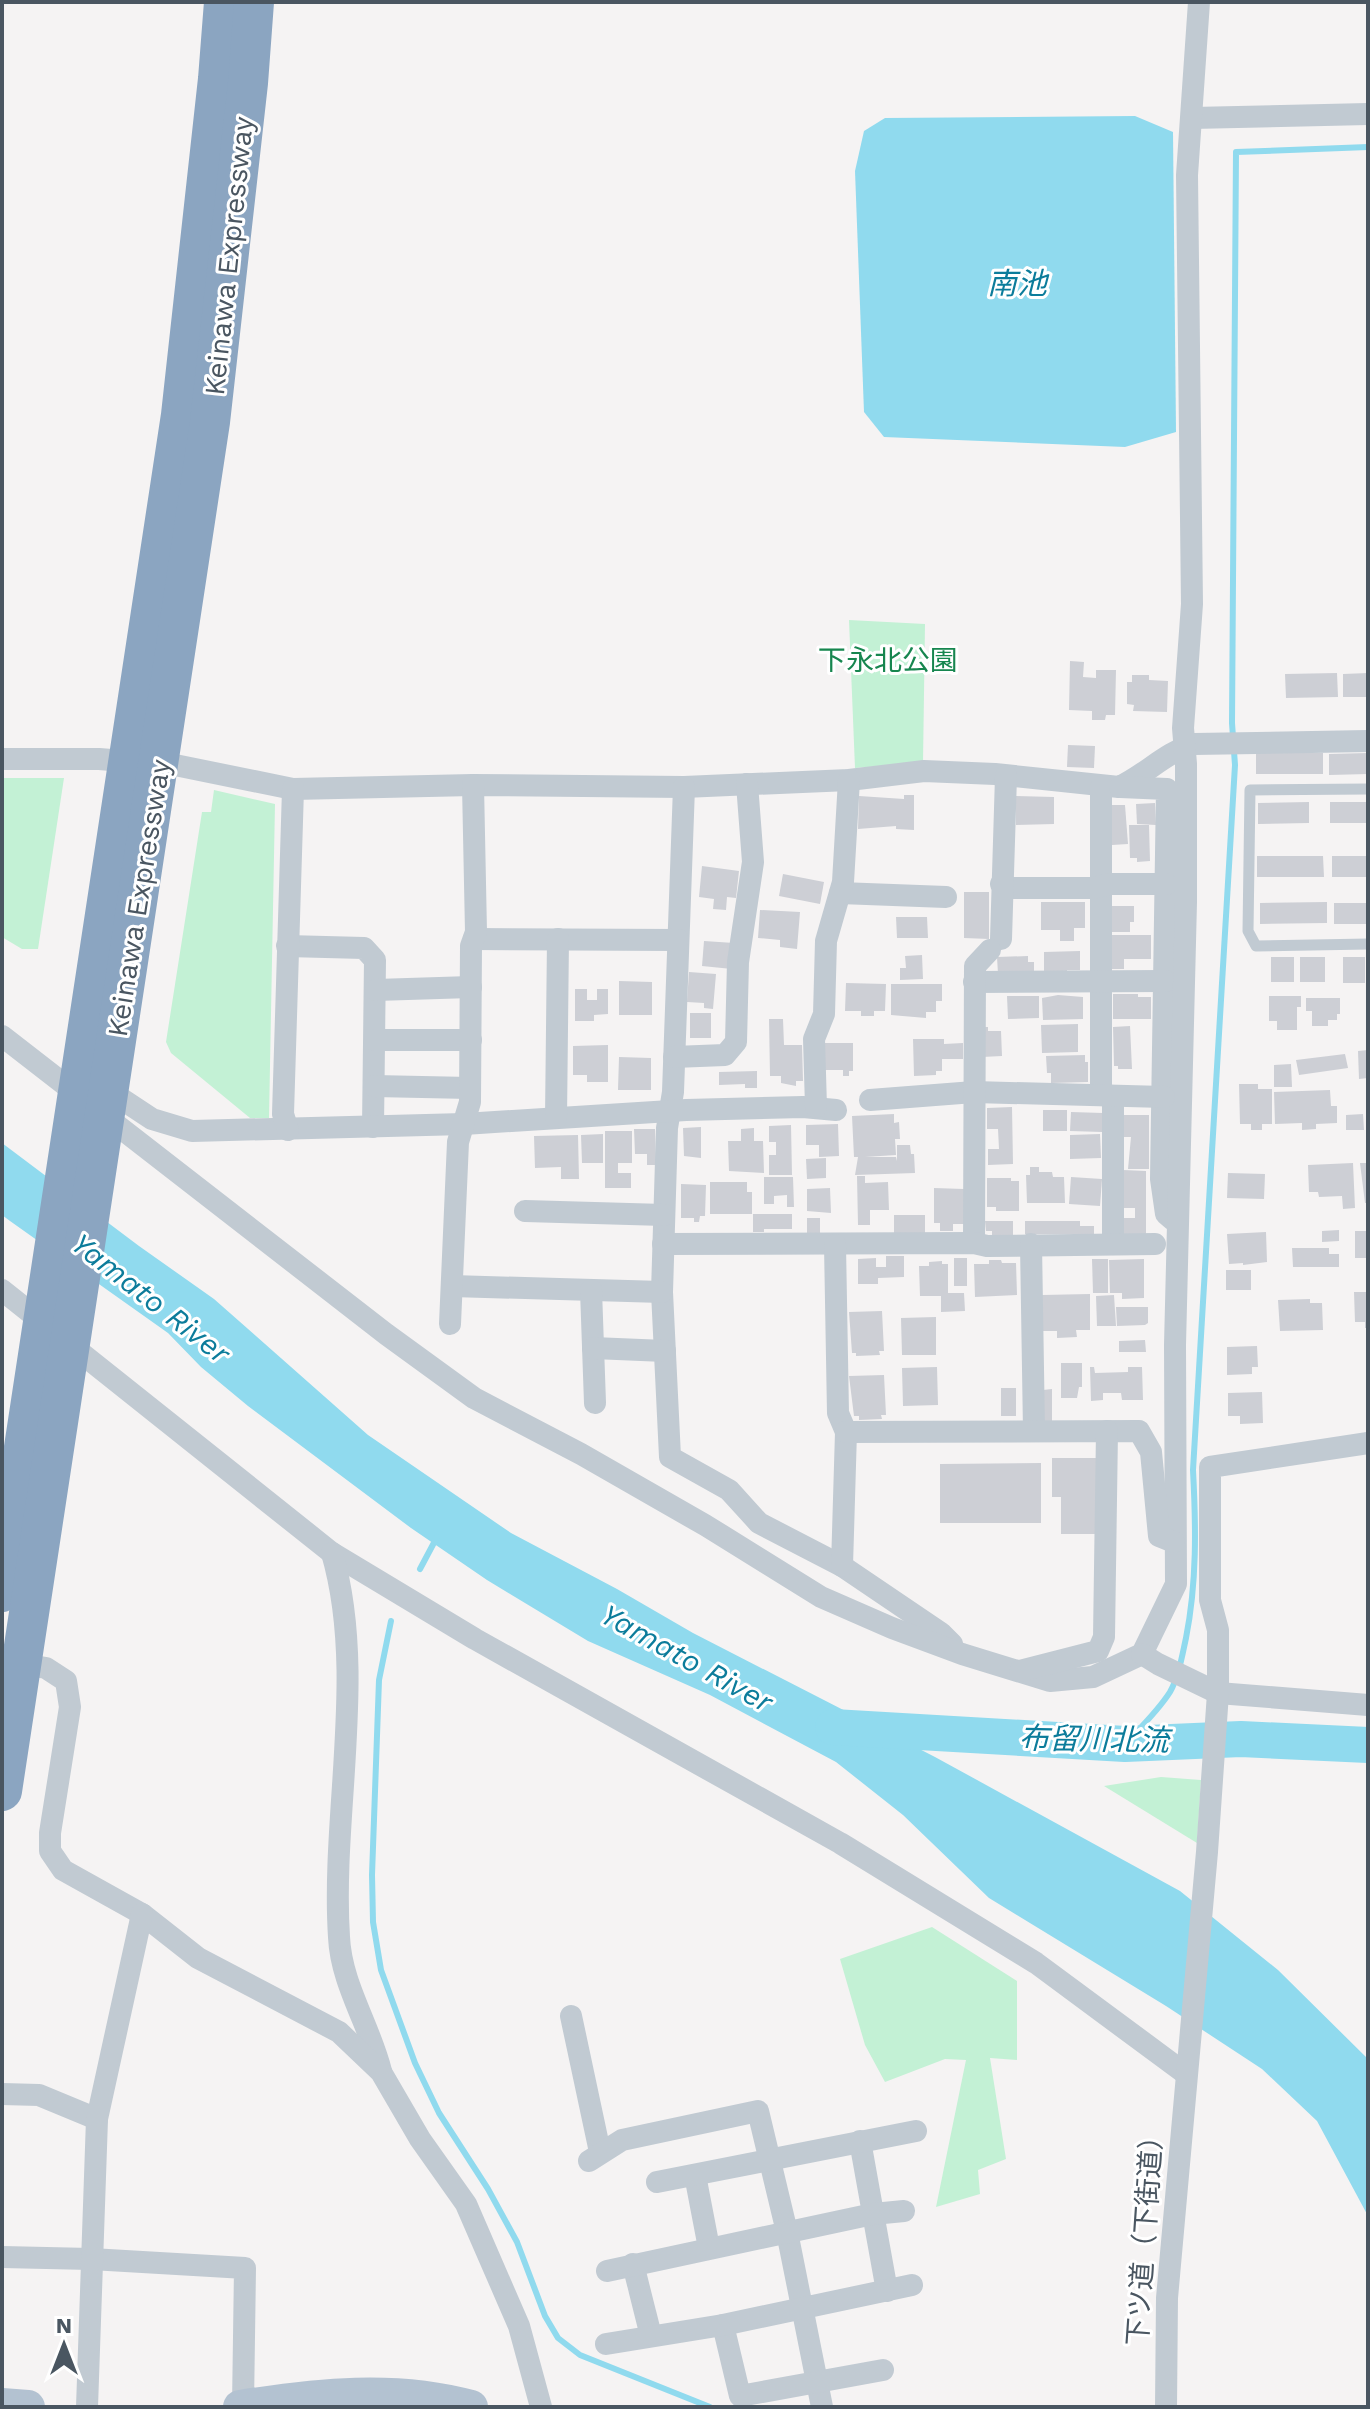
<svg xmlns="http://www.w3.org/2000/svg" width="1370" height="2409" font-family="'Work Sans','Noto Sans JP',sans-serif">
  <rect width="100%" height="100%" fill="#f5f3f3"/>
  <g fill="#c3f1d5">
    <path d="M849,620L925,624L923,763L855,768Z"/>
    <path d="M2,778H64L38,949H22L2,937Z"/>
    <path d="M214,790L275,804L269,1118H250L171,1053L166,1042L202,812H211Z"/>
    <path d="M1161,1777L1201,1780L1197,1843L1104,1786Z"/>
    <path d="M932,1927L1017,1981V2060L990,2058L1006,2159L978,2170L980,2194L936,2207L966,2060L945,2059L885,2082L865,2045L840,1959Z"/>
  </g>
  <g fill="#90daee">
    <path d="M1135,116L1173,132L1176,432L1125,447L884,437L864,412L855,171L864,131L885,118Z"/>
    <path d="M2,1143L139,1246L214,1299L368,1435L511,1533L617,1589L693,1633L935,1757L1180,1891L1278,1970L1368,2059V2216L1317,2121L1262,2069L1166,2006L989,1898L903,1815L836,1762L710,1695L588,1641L487,1580L411,1528L248,1406L201,1367L168,1333L10,1221L2,1215Z"/>
  </g>
  <g fill="none" stroke-linecap="round" stroke-linejoin="round">
    <g stroke="#90daee" stroke-width="6">
      <path d="M420,1569L437,1537"/>
      <path d="M391,1621L379,1680L372,1875L373,1922L381,1970L415,2063L439,2113L488,2189L517,2242L545,2316L558,2338L580,2355L710,2407"/>
      <path d="M1125,1744C1141,1727 1158,1711 1170,1692C1179,1676 1182,1656 1186,1638C1197,1582 1196,1527 1193,1470L1235,765L1232,723L1236,152L1368,147"/>
    </g>
    <path stroke="#90daee" stroke-width="36" d="M833,1727L1125,1744L1241,1739L1368,1745"/>
  </g>
  <g fill="#cdcfd5">
    <path d="M1070,661L1084,662L1083,677L1096,678V670H1116L1115,715H1106L1105,720H1092V711L1069,710Z"/>
    <path d="M1337,673L1338,697L1286,698L1285,674Z"/>
    <path d="M1368,673V697H1343V674Z"/>
    <path d="M1132,675H1149V680L1168,681L1167,712L1133,711L1134,705L1127,704V682H1132Z"/>
    <path d="M1068,745L1095,746L1094,768L1067,767Z"/>
    <rect x="1256" y="753" width="67" height="21"/>
    <path d="M1368,753V774L1329,775V754Z"/>
    <path d="M904,795H914V830L896,829V826L858,829L859,796L904,799Z"/>
    <path d="M1016,796L1054,797V824L1016,825Z"/>
    <path d="M1309,802V823L1258,824V803Z"/>
    <rect x="1330" y="802" width="38" height="21"/>
    <path d="M1155,803L1156,825L1137,824L1136,804Z"/>
    <path d="M1112,805H1125L1128,844L1112,845Z"/>
    <path d="M1129,825H1149L1150,861L1137,862V858H1130Z"/>
    <path d="M1257,856H1323L1324,877H1257Z"/>
    <rect x="1332" y="856" width="36" height="21"/>
    <path d="M702,866L739,871L736,898L727,897L726,910L713,909L714,899L699,897Z"/>
    <path d="M783,874L824,882L820,904L779,896Z"/>
    <path d="M964,892H989V939L964,938Z"/>
    <path d="M1041,902H1085V928H1074V941H1060V930H1041Z"/>
    <path d="M1327,902V923L1260,924V903Z"/>
    <rect x="1334" y="903" width="34" height="21"/>
    <path d="M1112,906H1134V922H1130V932H1112Z"/>
    <path d="M760,910L800,912L797,949L780,947V940L758,938Z"/>
    <path d="M896,917H927L928,938H897Z"/>
    <path d="M1112,935H1151V959H1124V969H1112Z"/>
    <path d="M704,941L734,943L732,969L702,966Z"/>
    <path d="M1080,951V970H1067V973L1044,971V952Z"/>
    <path d="M922,955L923,979L900,980V968H906L905,956Z"/>
    <path d="M1028,956V962H1034V973L998,974L997,957Z"/>
    <rect x="1271" y="957" width="23" height="25"/>
    <rect x="1300" y="957" width="25" height="25"/>
    <rect x="1343" y="957" width="22" height="26"/>
    <path d="M689,972L716,974L713,1009L704,1008V1003L687,1002Z"/>
    <path d="M619,981L652,982V1015H619Z"/>
    <path d="M846,983L886,984L885,1011H874V1016H861V1011H845Z"/>
    <path d="M891,984H942V1001H936V1012H926V1018L891,1015Z"/>
    <path d="M575,989H587V1000H597V989H608V1014L594,1015V1021H575Z"/>
    <path d="M1113,994H1138V997H1151V1019H1113Z"/>
    <path d="M1058,995L1083,997V1019L1043,1020L1042,998Z"/>
    <path d="M1007,996H1039V1018L1008,1019Z"/>
    <path d="M1269,996H1301V1007H1297V1030H1277V1021H1269Z"/>
    <path d="M1306,998H1340V1014H1337V1020H1328V1026H1312V1011H1306Z"/>
    <rect x="690" y="1013" width="21" height="25"/>
    <path d="M769,1019H783L784,1045H802L803,1081H796V1086L781,1083V1076H770Z"/>
    <path d="M1078,1024V1052L1042,1053L1041,1025Z"/>
    <path d="M1130,1026L1132,1069H1118V1066H1114L1113,1027Z"/>
    <path d="M981,1027H988V1031H1001L1002,1056L982,1057Z"/>
    <path d="M913,1039H944V1044L963,1043V1059H942V1071H936V1075L914,1076Z"/>
    <path d="M822,1043H853V1071H849V1076H843V1070H822Z"/>
    <path d="M608,1045V1082H587V1075H573V1046Z"/>
    <path d="M1368,1050V1078L1359,1079L1358,1051Z"/>
    <path d="M1345,1054L1348,1068L1299,1075L1296,1060Z"/>
    <path d="M1085,1055V1062H1088V1082L1051,1083V1073H1047L1046,1056Z"/>
    <path d="M619,1057L651,1058V1090H618Z"/>
    <path d="M1291,1064L1292,1087H1274V1065Z"/>
    <path d="M757,1071V1088H745V1084L719,1085V1072Z"/>
    <path d="M1239,1084H1258V1089H1272V1124H1262V1130H1251V1124H1240Z"/>
    <path d="M1330,1090L1331,1106H1337V1123L1316,1124V1129L1302,1130V1123L1275,1124L1274,1092Z"/>
    <path d="M1012,1107L1013,1164L988,1165V1149H999L998,1129H987V1108Z"/>
    <rect x="1043" y="1110" width="24" height="21"/>
    <path d="M1071,1112L1103,1113L1102,1132L1070,1131Z"/>
    <path d="M894,1114V1123L899,1122L900,1139H895L896,1155L865,1157H896L897,1161V1145H910L911,1154H914L915,1173L855,1175L858,1157H854L852,1116Z"/>
    <path d="M1363,1114L1364,1130H1346V1115Z"/>
    <path d="M1120,1115H1149V1169H1128L1131,1137H1120Z"/>
    <path d="M838,1124L839,1156L819,1157V1145H806V1125Z"/>
    <path d="M791,1125L792,1175H769V1155H776V1142H769V1126Z"/>
    <path d="M701,1127V1158L684,1156L683,1128Z"/>
    <path d="M754,1128V1141H763L764,1173L729,1171L728,1141H741V1129Z"/>
    <path d="M634,1129H655L656,1165H647V1154H635Z"/>
    <path d="M605,1131H632V1163H618V1173H631V1188H605Z"/>
    <path d="M603,1134V1163H582L581,1135Z"/>
    <path d="M1100,1134L1101,1158L1070,1159V1135Z"/>
    <path d="M578,1135L579,1179H561V1167L535,1168L534,1136Z"/>
    <path d="M826,1158V1178L807,1179L806,1159Z"/>
    <path d="M1353,1163L1355,1208L1343,1209L1342,1196L1319,1197L1318,1192H1309L1308,1165Z"/>
    <path d="M1360,1163H1368V1203H1365Z"/>
    <path d="M1030,1167H1039V1172H1052L1053,1177H1064L1065,1203H1027L1026,1175H1030Z"/>
    <path d="M1123,1170L1146,1171V1234H1124V1218H1135V1208H1123Z"/>
    <path d="M1228,1173L1265,1174L1264,1199L1227,1198Z"/>
    <path d="M857,1176H865V1183L888,1182L889,1210H870V1225H858Z"/>
    <path d="M764,1177H793L794,1207H787V1195L774,1196V1204H764Z"/>
    <path d="M1071,1177L1102,1179L1100,1206L1069,1204Z"/>
    <path d="M987,1178H1011V1181H1019V1211H996V1207H987Z"/>
    <path d="M710,1182H747V1192H752V1214H710Z"/>
    <path d="M681,1184L706,1185L705,1216H700L699,1222H694V1218H681Z"/>
    <path d="M830,1188L831,1213L807,1211V1189Z"/>
    <path d="M934,1188L964,1189V1224H953V1231H940V1223H934Z"/>
    <path d="M753,1214H792V1229H764V1232H753Z"/>
    <rect x="894" y="1215" width="31" height="22"/>
    <rect x="807" y="1218" width="13" height="18"/>
    <path d="M985,1221H1013V1237H992V1231H986Z"/>
    <path d="M1025,1221H1080V1226H1094V1234H1025Z"/>
    <path d="M1339,1230V1241L1322,1242V1231Z"/>
    <rect x="1355" y="1231" width="13" height="27"/>
    <path d="M1266,1232L1267,1262L1243,1265V1263L1229,1264L1227,1234Z"/>
    <path d="M1292,1248H1329V1254H1339V1267H1293Z"/>
    <path d="M886,1256H904V1277L878,1278V1284H858V1259L876,1258V1267H886Z"/>
    <rect x="954" y="1258" width="13" height="28"/>
    <path d="M1092,1259H1108V1293H1093Z"/>
    <path d="M1144,1259V1298L1122,1299V1293H1110L1109,1260Z"/>
    <path d="M989,1260H1001L1002,1263H1016L1017,1295L975,1297L974,1264H989Z"/>
    <path d="M942,1261V1264H948V1293H964L965,1311L941,1312V1296H920L919,1266H929V1262Z"/>
    <rect x="1226" y="1270" width="25" height="20"/>
    <path d="M1354,1292H1368V1328H1365V1322H1355Z"/>
    <path d="M1090,1294V1330H1076L1077,1337L1057,1338V1331H1043L1042,1295Z"/>
    <path d="M1114,1295L1116,1326H1097L1096,1296Z"/>
    <path d="M1310,1299V1303H1322L1323,1330L1280,1331L1278,1300Z"/>
    <path d="M1116,1307H1148V1323L1145,1325L1117,1326Z"/>
    <path d="M882,1311L884,1351H879L880,1355L856,1356V1353H852L849,1312Z"/>
    <path d="M936,1317V1355H902L901,1318Z"/>
    <path d="M1145,1340L1146,1352H1119V1341Z"/>
    <path d="M1257,1346L1258,1367H1252V1374L1227,1375V1347Z"/>
    <path d="M1061,1363H1082V1387H1079L1077,1398H1061Z"/>
    <path d="M937,1367L938,1405L903,1406L902,1368Z"/>
    <path d="M1090,1367H1094L1095,1373L1128,1372V1367H1142L1143,1400H1122L1121,1393H1103V1400L1091,1401Z"/>
    <path d="M884,1375L886,1415H881L882,1419L859,1420V1416H854L849,1376Z"/>
    <rect x="1001" y="1388" width="15" height="28"/>
    <path d="M1052,1389V1422H1044L1043,1390Z"/>
    <path d="M1262,1392L1263,1423L1240,1424V1416H1228V1393Z"/>
    <path d="M1052,1458H1096V1534H1061V1497H1052Z"/>
    <path d="M1041,1463V1523H940V1464Z"/>
  </g>
  <g fill="none" stroke-linecap="round" stroke-linejoin="round">
    <path stroke="#c1cad2" stroke-width="11" d="M1368,789L1250,790L1248,931L1256,946L1368,944"/>
    <g stroke="#c1cad2" stroke-width="22">
      <path d="M1192,118L1368,114"/>
      <path d="M2,759H99L175,765L293,789L473,785L684,787L849,780L924,771L995,774L1119,787C1145,775 1166,752 1194,744L1368,741"/>
      <path d="M684,787L673,1092L667,1128L662,1292L670,1457L729,1490L759,1523L842,1566L941,1633L952,1644"/>
      <path d="M1101,787V1089L1113,1102V1244"/>
      <path d="M1120,787L1167,789L1161,1179L1166,1214L1173,1220"/>
      <path d="M1001,884L1012,888H1093L1110,884H1166"/>
      <path d="M840,893L946,897"/>
      <path d="M474,939L678,940"/>
      <path d="M1001,939L1006,776"/>
      <path d="M287,946L364,948L375,960L373,1127"/>
      <path d="M974,982L1165,981"/>
      <path d="M376,990L471,987"/>
      <path d="M2,1036L386,1334L474,1398L581,1454L705,1525L821,1597L892,1628L962,1654L1050,1681L1093,1677L1142,1654L1176,1584L1175,1345L1186,902V764L1183,728L1192,604L1187,175L1199,2"/>
      <path d="M375,1040H471"/>
      <path d="M674,1057L725,1055L736,1042L738,962L753,862L747,784"/>
      <path d="M102,1086L152,1119L192,1131L464,1124L686,1110L803,1107L836,1110"/>
      <path d="M374,1086L470,1088"/>
      <path d="M870,1100L974,1092L1164,1097"/>
      <path d="M816,1107L814,1039L824,1014L826,941L843,882L849,780"/>
      <path d="M556,1118L558,939"/>
      <path d="M288,1130L283,1114L293,789"/>
      <path d="M525,1211L664,1215"/>
      <path d="M974,1243L975,966L990,950"/>
      <path d="M663,1244L974,1243L987,1246L1155,1244"/>
      <path d="M1031,1244L1034,1431"/>
      <path d="M835,1245L838,1413L846,1432L842,1566"/>
      <path d="M452,1286L662,1292"/>
      <path d="M2,1290L332,1553L475,1639L840,1843L1036,1963L1186,2074"/>
      <path d="M591,1290L595,1403"/>
      <path d="M450,1324L458,1142L470,1102L471,946L476,932L473,785"/>
      <path d="M593,1348L665,1351"/>
      <path d="M846,1432L1139,1431L1151,1452L1159,1536L1174,1542"/>
      <path d="M332,1553C367,1674 331,1813 339,1937C341,1984 370,2026 381,2071"/>
      <path d="M1142,1654L1158,1664L1218,1693L1368,1705"/>
      <path d="M11,1662L46,1668L66,1681L70,1707L50,1833V1851L63,1870L142,1914L198,1958L339,2032L381,2072L420,2139L466,2204L519,2326L541,2407"/>
      <path d="M1020,1671L1098,1651L1104,1637L1107,1431"/>
      <path d="M571,2016L600,2152"/>
      <path d="M2,2094L39,2095L97,2119"/>
      <path d="M860,2141L887,2291"/>
      <path d="M589,2161L622,2140L758,2111L787,2232L822,2407"/>
      <path d="M695,2175L709,2248"/>
      <path d="M657,2182L916,2131"/>
      <path d="M2,2257L91,2259L245,2268L243,2406"/>
      <path d="M633,2264L651,2336"/>
      <path d="M607,2271L873,2214L904,2211"/>
      <path d="M723,2325L740,2396L883,2370"/>
      <path d="M606,2344L723,2325L912,2285"/>
      <path d="M87,2407L97,2119L142,1914"/>
      <path d="M1166,2407L1167,2298L1207,1852L1218,1693V1630L1210,1600V1467L1368,1443"/>
    </g>
    <g stroke="#b3c2d1" stroke-width="34">
      <path d="M2,2405L28,2407"/>
      <path d="M240,2407C316,2395 395,2386 471,2407"/>
    </g>
    <g stroke="#8ba5c1" stroke-width="40">
      <path d="M2,1592L181,415L218,79L224,2"/>
      <path d="M2,1791L210,422L248,83L254,2"/>
    </g>
  </g>
  <g text-anchor="middle" dominant-baseline="central" stroke-width="6" stroke-linejoin="round" paint-order="stroke">
    <g font-size="28" fill="#4a5661" stroke="#fff">
      <text transform="translate(229 256) rotate(-84)">Keinawa Expressway</text>
      <text transform="translate(139 898) rotate(-81)">Keinawa Expressway</text>
      <text transform="translate(1145 2234) rotate(-86)">下ツ道（下街道）</text>
    </g>
    <g font-size="28" fill="#17864f" stroke="#fff">
      <text x="888" y="660">下永北公園</text>
    </g>
    <g font-size="30" font-style="italic" fill="#0c7c9b" stroke="#fff">
      <text x="1017" y="283">南池</text>
      <text transform="translate(151 1298) rotate(38)">Yamato River</text>
      <text transform="translate(687 1658) rotate(29)">Yamato River</text>
      <text transform="translate(1094 1739) rotate(1)">布留川北流</text>
    </g>
  </g>
  <rect width="1370" height="2409" fill="none" stroke="#4a5661" stroke-width="8"/>
  <g transform="translate(64 2345)" stroke="#ffffff" stroke-width="6" paint-order="stroke">
  <path d="M0-6L14 30L0 20L-14 30Z" fill="#4a5661"/>
  <text y="-12" font-size="22" font-weight="bold" text-anchor="middle" fill="#4a5661">N</text>
  </g>
</svg>
